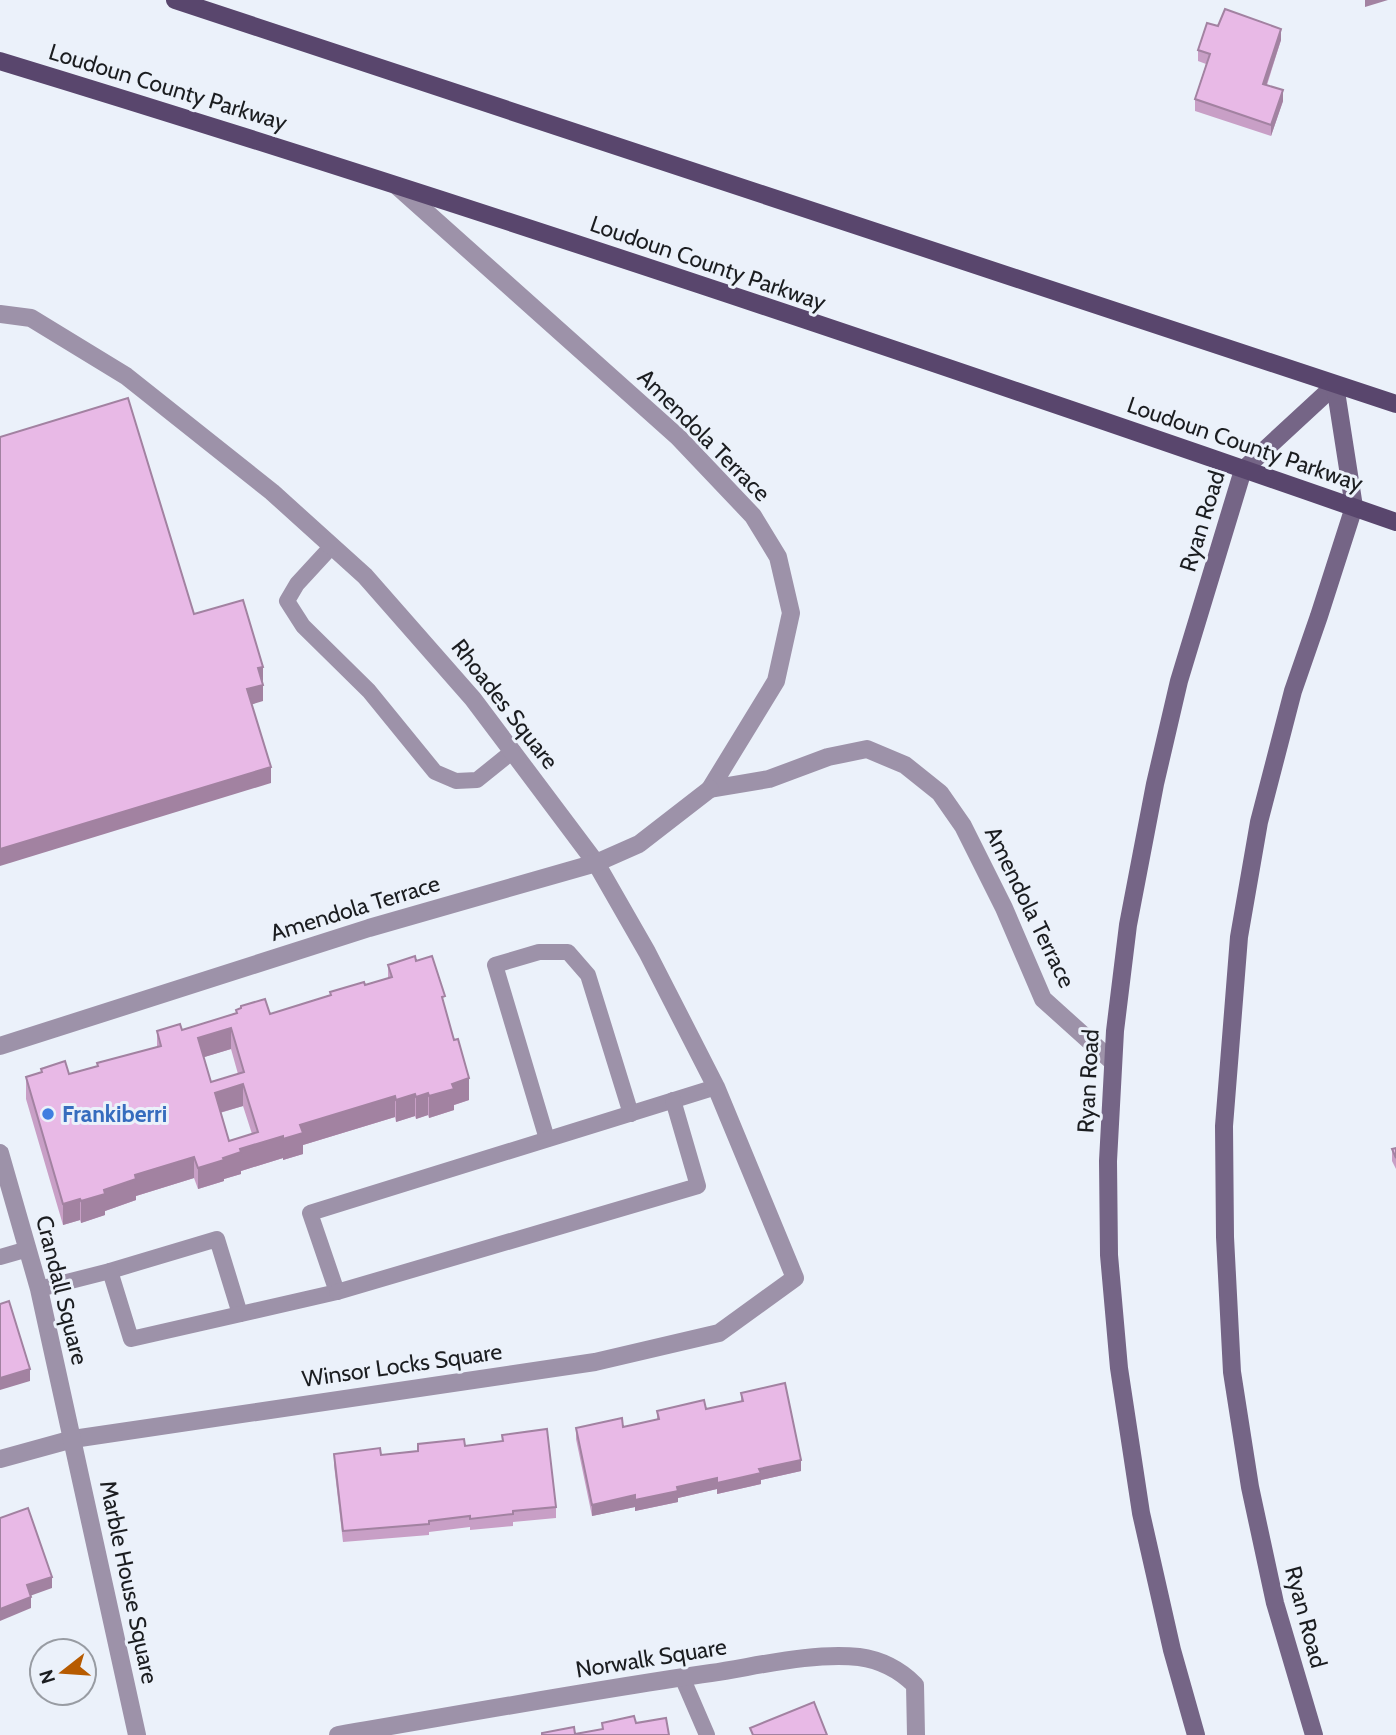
<svg xmlns="http://www.w3.org/2000/svg" width="1396" height="1735" font-family="Cabin,sans-serif">
  <rect width="100%" height="100%" fill="#ebf1fa"/>
  <g fill="none" stroke-linecap="round" stroke-linejoin="round">
    <g stroke="#9d92a9" stroke-width="16">
      <path d="M332,546L297,584L287,601L303,626L369,691L435,772L456,781L477,780L513,751"/>
      <path d="M547,1139L495,965L539,952H568L588,975L631,1114"/>
      <path d="M0,1257L28,1249"/>
      <path d="M110,1271L217,1239L240,1314"/>
      <path d="M39,1289L110,1271L131,1339L337,1292L310,1213L716,1087"/>
      <path d="M337,1292L698,1186L673,1100"/>
      <path d="M682,1677L707,1735"/>
    </g>
    <g stroke="#9d92a9" stroke-width="18">
      <path d="M397,186L678,437L753,516L778,557L791,613L776,681L710,789L769,779L828,757L867,749L905,765L940,793L963,826L1004,908L1043,999L1113,1062"/>
      <path d="M0,314L31,318L126,376L272,492L365,576L473,699L596,863L647,952L716,1087L795,1278L719,1333L595,1362L73,1439L0,1459"/>
      <path d="M0,1046L369,928L596,863L639,844L710,789"/>
      <path d="M0,1153L39,1289L137,1735"/>
      <path d="M338,1735C462,1714 587,1691 711,1673C758,1666 813,1652 859,1657C881,1660 900,1670 915,1685L916,1735"/>
    </g>
    <g stroke="#756586" stroke-width="18">
      <path d="M1196,1735L1172,1650L1141,1513L1119,1368L1109,1255L1108,1161L1115,1031L1128,925L1155,784L1179,681L1243,470L1335,385"/>
      <path d="M1314,1735L1275,1603L1250,1487L1232,1372L1225,1237L1224,1126L1239,937L1259,822L1293,691L1319,616L1354,507L1335,385"/>
    </g>
    <g stroke="#59466d" stroke-width="18">
      <path d="M175,0L1396,404"/>
      <path d="M0,61C469,204 933,361 1396,522"/>
    </g>
  </g>
  <g fill="#c89fc6" fill-rule="evenodd">
    <path d="M1281,40L1267,85L1283,101L1271,136L1195,111V99L1206,64L1198,61V50Z"/>
    <path d="M416,961L445,1007L469,1100L454,1105V1110L429,1118L428,1115L416,1119L415,1116L396,1122L395,1117L303,1145V1154L283,1160V1158L241,1171V1174L224,1179V1181L198,1189L194,1178L136,1196V1200L105,1211V1215L81,1223L80,1220L63,1225L26,1099V1077L41,1073V1069L69,1074L97,1066V1063L157,1047V1031L182,1030L236,1013V1010L270,1014L330,996V992L365,985L388,978V965ZM231,1049L238,1074L211,1082L204,1057ZM243,1106L252,1134L229,1141L220,1113Z"/>
    <path d="M1396,1148V1169L1392,1161V1149Z"/>
    <path d="M741,1393L801,1471L761,1480V1484L717,1494V1489L678,1498V1502L635,1511V1507L592,1516L576,1439V1428L623,1427L657,1420V1411L706,1409L741,1402Z"/>
    <path d="M502,1435L556,1507V1518L513,1522V1526L470,1530V1527L429,1532V1535L343,1542L334,1465V1454L381,1455L465,1446L502,1442Z"/>
  </g>
  <g fill="#a282a1">
    <path d="M1365,0H1388L1365,7Z"/>
    <path d="M1281,29V40L1263,95V84Z"/>
    <path d="M1283,90V101L1271,136V125Z"/>
    <path d="M263,667V683L258,668Z"/>
    <path d="M263,685V701L247,706V689Z"/>
    <path d="M271,767V783L0,866V849Z"/>
    <path d="M231,1028V1049L198,1059V1038Z"/>
    <path d="M469,1078V1100L454,1105V1110L429,1118V1096L452,1084Z"/>
    <path d="M243,1084V1106L215,1114V1093Z"/>
    <path d="M428,1093V1115L416,1119V1097Z"/>
    <path d="M415,1094V1116L396,1122V1100Z"/>
    <path d="M395,1096V1117L303,1145V1154L283,1160V1139L300,1125Z"/>
    <path d="M283,1136V1158L241,1171V1174L224,1179V1181L198,1189V1168L223,1158L240,1149Z"/>
    <path d="M194,1157V1178L136,1196V1200L105,1211V1215L81,1223V1201L135,1175Z"/>
    <path d="M80,1199V1220L63,1225V1204Z"/>
    <path d="M30,1369V1381L0,1390V1378Z"/>
    <path d="M801,1460V1471L761,1480V1484L717,1494V1483L759,1469Z"/>
    <path d="M717,1478V1489L678,1498V1502L635,1511V1500L677,1487Z"/>
    <path d="M635,1495V1507L592,1516V1505Z"/>
    <path d="M52,1577V1588L27,1597V1585Z"/>
    <path d="M31,1597V1608L0,1621V1609Z"/>
  </g>
  <g fill="#e8b9e6" stroke="#a282a1" stroke-width="2" fill-rule="evenodd">
    <path d="M1225,9L1281,29L1263,84L1283,90L1271,125L1195,99L1210,54L1198,50L1207,23L1218,26Z"/>
    <path d="M128,398L194,614L243,600L263,667L258,668L263,685L247,689L271,767L0,849V437Z"/>
    <path d="M415,956L416,961L432,956L445,996L442,997L454,1040L458,1039L469,1078L452,1084L454,1089L429,1096L428,1093L416,1097L415,1094L396,1100L395,1096L300,1125L303,1133L283,1139V1136L240,1149L241,1152L223,1158L224,1160L198,1168L194,1157L135,1175L136,1179L104,1190L105,1194L81,1201L80,1199L63,1204L26,1077L42,1072L41,1069L65,1061L69,1074L98,1066L97,1063L161,1046L157,1031L180,1024L182,1030L237,1013L236,1010L241,1008V1006L265,999L270,1014L331,995L330,992L364,982L365,985L392,977L388,965ZM231,1028L244,1072L211,1082L198,1038ZM243,1084L258,1132L229,1141L215,1093Z"/>
    <path d="M1396,1148V1158L1392,1149Z"/>
    <path d="M9,1301L30,1369L0,1378V1304Z"/>
    <path d="M785,1383L801,1460L759,1469L761,1473L717,1483V1478L677,1487L678,1491L635,1500V1495L592,1505L576,1428L622,1418L623,1427L659,1419L657,1411L704,1400L706,1409L743,1401L741,1393Z"/>
    <path d="M547,1429L556,1507L513,1511V1514L470,1519V1516L429,1521V1524L343,1531L334,1454L380,1448L381,1455L418,1451V1444L464,1439L465,1446L503,1441L502,1435Z"/>
    <path d="M28,1508L52,1577L27,1585L31,1597L0,1609V1518Z"/>
    <path d="M814,1702L827,1735H753L750,1728Z"/>
    <path d="M634,1716L636,1723L666,1718L669,1735H542V1733L574,1727L575,1734L603,1729L602,1723Z"/>
  </g>
  <circle fill="#3f7fe0" stroke="#ebf1fa" stroke-width="2.5" cx="48" cy="1114" r="7"/>
  <g text-anchor="middle" dominant-baseline="central" stroke-width="6" stroke-linejoin="round" paint-order="stroke">
    <g font-size="23" fill="#1b1d20" stroke="#ebf1fa">
      <text transform="translate(168 87) rotate(17)">Loudoun County Parkway</text>
      <text transform="translate(708 263) rotate(19)">Loudoun County Parkway</text>
      <text transform="translate(704 435) rotate(45)">Amendola Terrace</text>
      <text transform="translate(1245 444) rotate(19)">Loudoun County Parkway</text>
      <text transform="translate(1202 521) rotate(-73)">Ryan Road</text>
      <text transform="translate(505 704) rotate(52)">Rhoades Square</text>
      <text transform="translate(1030 907) rotate(64)">Amendola Terrace</text>
      <text transform="translate(355 908) rotate(-17)">Amendola Terrace</text>
      <text transform="translate(1088 1081) rotate(-87)">Ryan Road</text>
      <text transform="translate(62 1290) rotate(76)">Crandall Square</text>
      <text transform="translate(402 1365) rotate(-8)">Winsor Locks Square</text>
      <text transform="translate(129 1582) rotate(78)">Marble House Square</text>
      <text transform="translate(1306 1617) rotate(75)">Ryan Road</text>
      <text transform="translate(651 1658) rotate(-9)">Norwalk Square</text>
    </g>
    <g font-size="23" font-weight="bold" fill="#366cbe" stroke="#ebf1fa" text-anchor="start">
      <text x="62" y="1114">Frankiberri</text>
    </g>
  </g>
  <g transform="translate(63 1672) rotate(253)"><circle r="33" fill="#ebf1fa" stroke="#989ca3" stroke-width="2"/>
  <path d="M0-5L12 26L0 18L-12 26Z" fill="#b75b00"/>
  <text y="-10" font-size="19" font-weight="bold" text-anchor="middle" fill="#1b1d20">N</text>
  </g>
</svg>
